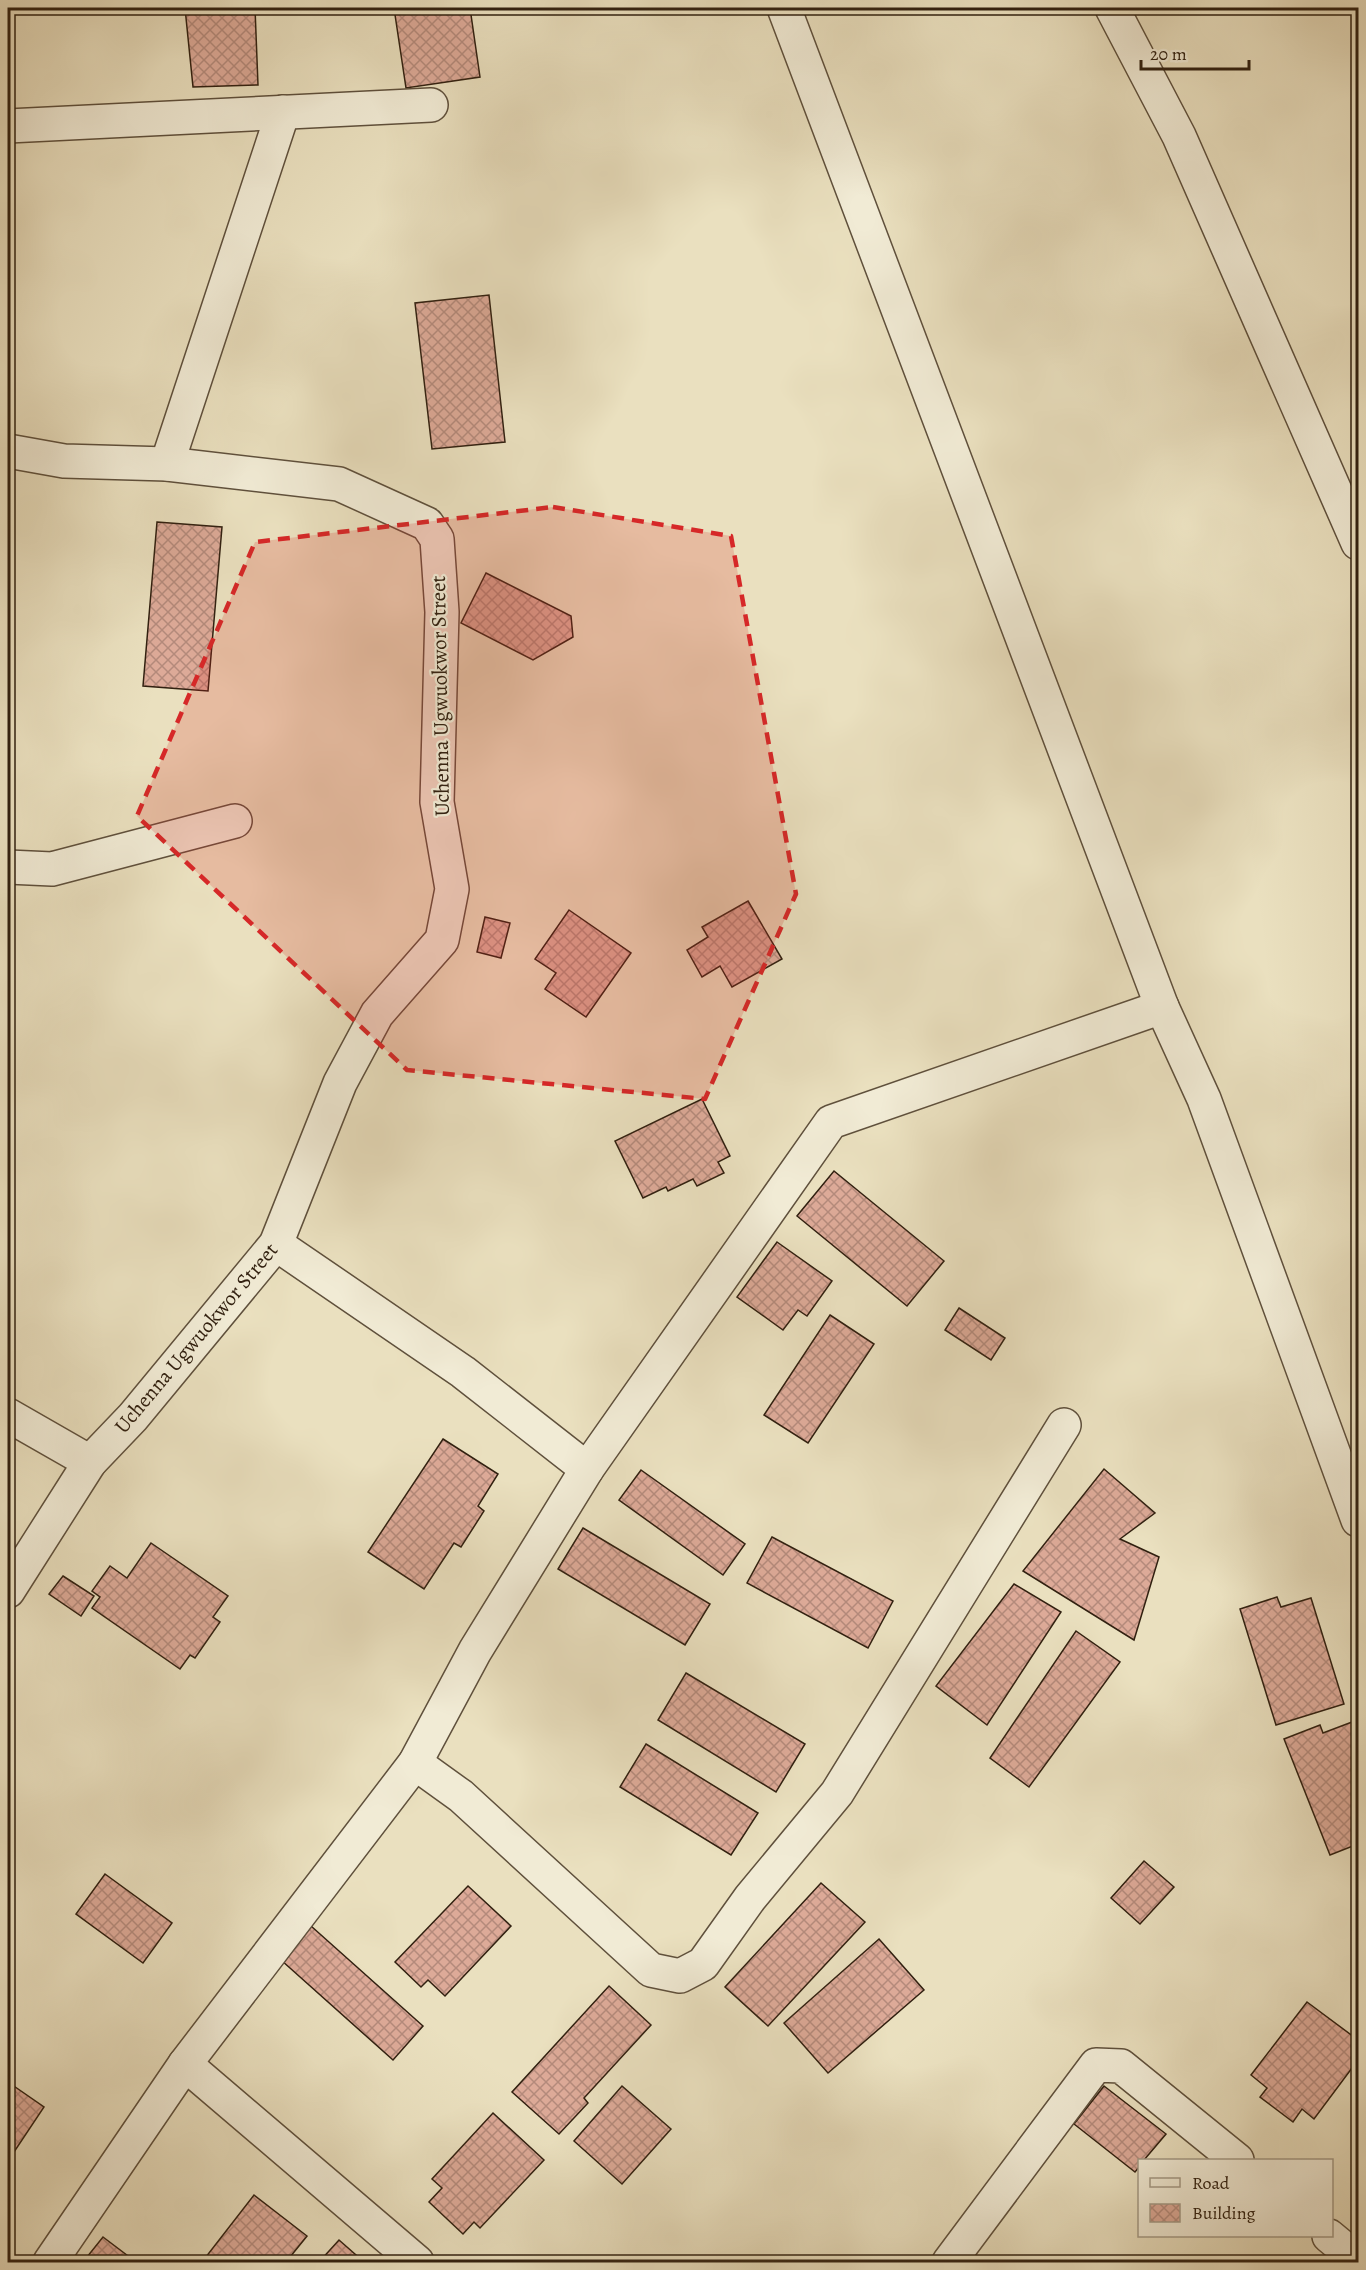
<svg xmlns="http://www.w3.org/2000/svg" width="1366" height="2270" font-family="Alegreya,serif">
  <defs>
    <pattern id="building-cross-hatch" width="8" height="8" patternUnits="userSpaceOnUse" patternTransform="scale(1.5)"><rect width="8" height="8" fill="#ddaa98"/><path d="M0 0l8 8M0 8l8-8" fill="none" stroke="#b48a7b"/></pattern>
  </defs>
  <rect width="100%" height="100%" fill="#eae0bf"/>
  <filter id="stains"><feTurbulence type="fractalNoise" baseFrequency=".00333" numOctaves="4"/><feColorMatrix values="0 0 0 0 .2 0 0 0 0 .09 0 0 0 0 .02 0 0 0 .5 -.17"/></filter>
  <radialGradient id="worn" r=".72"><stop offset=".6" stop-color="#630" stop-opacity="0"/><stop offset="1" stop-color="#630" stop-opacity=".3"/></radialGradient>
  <g fill="url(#building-cross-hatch)" stroke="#312010" stroke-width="1.5">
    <path d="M185,8H255L258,85L193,87Z"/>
    <path d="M394,8H470L480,77L406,88Z"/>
    <path d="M489,295L505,442L432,449L415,303Z"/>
    <path d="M157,522L222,527L208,691L143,686Z"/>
    <path d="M486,573L571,616L573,637L533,660L461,623Z"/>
    <path d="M748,901L782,959L732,987L720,966L702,977L687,950L708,937L702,927Z"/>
    <path d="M569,910L631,953L586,1017L545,989L556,973L535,959Z"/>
    <path d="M485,917L510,923L501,958L477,952Z"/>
    <path d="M702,1099L730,1156L718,1162L724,1173L697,1186L693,1179L668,1191L666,1187L643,1198L615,1141Z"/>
    <path d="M834,1171L944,1261L907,1306L797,1216Z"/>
    <path d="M777,1242L832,1281L807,1316L798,1310L783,1330L737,1297Z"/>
    <path d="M959,1308L1005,1338L991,1360L945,1330Z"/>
    <path d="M830,1315L874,1344L808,1443L764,1415Z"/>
    <path d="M443,1439L498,1474L478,1506L484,1511L461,1547L454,1543L424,1589L368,1552Z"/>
    <path d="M1104,1469L1155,1513L1120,1539L1159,1557L1134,1640L1023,1571Z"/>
    <path d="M641,1470L745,1544L723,1575L619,1500Z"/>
    <path d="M583,1528L710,1604L685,1645L558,1569Z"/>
    <path d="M772,1537L893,1601L868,1648L747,1583Z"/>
    <path d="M151,1543L228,1596L213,1617L220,1622L195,1658L190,1655L180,1669L92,1608L100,1597L92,1591L110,1566L127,1578Z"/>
    <path d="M63,1576L94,1596L81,1616L49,1594Z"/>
    <path d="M1014,1584L1061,1612L987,1725L936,1686Z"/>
    <path d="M1277,1597L1281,1607L1311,1598L1344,1704L1276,1725L1240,1609Z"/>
    <path d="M1076,1631L1120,1662L1029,1787L990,1758Z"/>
    <path d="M686,1673L805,1744L776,1792L658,1720Z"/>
    <path d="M1352,1722L1358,1738V1844L1330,1855L1284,1739L1320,1725L1323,1733Z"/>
    <path d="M646,1744L758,1813L731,1855L620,1787Z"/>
    <path d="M1144,1861L1174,1887L1140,1924L1111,1898Z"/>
    <path d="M105,1874L172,1923L143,1963L76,1914Z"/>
    <path d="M821,1883L865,1922L768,2026L725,1987Z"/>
    <path d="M468,1886L511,1926L445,1996L428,1980L421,1987L395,1962Z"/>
    <path d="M311,1926L423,2026L393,2060L281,1960Z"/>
    <path d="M879,1939L924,1990L828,2073L784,2023Z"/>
    <path d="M609,1986L651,2025L584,2098L588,2103L559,2134L512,2092Z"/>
    <path d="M1307,2002L1358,2040V2060L1314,2119L1302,2109L1293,2122L1260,2097L1267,2088L1251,2075Z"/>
    <path d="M8,2082L44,2107L8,2161Z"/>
    <path d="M622,2086L671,2129L622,2184L574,2141Z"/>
    <path d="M1104,2086L1166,2134L1144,2160H1140V2166L1135,2172L1074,2124Z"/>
    <path d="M493,2113L544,2160L480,2228L474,2222L463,2234L429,2202L442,2188L432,2179Z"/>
    <path d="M254,2195L307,2236L286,2262H202Z"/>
    <path d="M103,2237L136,2262H83Z"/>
    <path d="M339,2240L364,2262H319Z"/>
  </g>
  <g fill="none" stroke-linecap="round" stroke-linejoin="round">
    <g stroke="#5f503c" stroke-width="36">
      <g id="street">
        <path d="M784,8L1162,1007L1204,1099L1358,1520"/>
        <path d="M1112,8L1179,136L1358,543"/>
        <path d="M8,126L431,105"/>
        <path d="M8,451L64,461L167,464L339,484L427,524L437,539L442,612L437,802L452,889L442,940L377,1014L340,1083L276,1244L133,1417L90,1462L8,1591"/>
        <path d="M167,464L283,112"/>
        <path d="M8,867L52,869L235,821"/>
        <path d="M276,1244L463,1372L587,1469"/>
        <path d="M8,1415L90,1462"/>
        <path d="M415,1763L461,1796L651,1970L680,1976L703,1964L750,1898L837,1793L1064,1425"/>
        <path d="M185,2064L417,2262"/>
        <path d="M1329,2236L1358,2260"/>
        <path d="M50,2262L185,2064L415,1763L475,1651L587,1469L831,1122L1162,1007"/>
        <path d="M949,2262L1096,2065L1121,2066L1237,2160"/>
      </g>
    </g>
    <use href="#street" stroke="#f1ebd5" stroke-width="33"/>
  </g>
  <path fill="#d62828" fill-opacity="0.2" stroke="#d62828" stroke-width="4.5" stroke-dasharray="12 8" stroke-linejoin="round" d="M553,507L731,536L796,894L705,1099L407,1070L137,816L255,542Z"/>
  <g text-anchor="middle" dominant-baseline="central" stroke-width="4.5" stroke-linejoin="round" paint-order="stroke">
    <g font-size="21" fill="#312010" stroke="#f1ebd5">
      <text transform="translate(440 696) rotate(-91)">Uchenna Ugwuokwor Street</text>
      <text transform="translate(196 1338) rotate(-50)">Uchenna Ugwuokwor Street</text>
    </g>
  </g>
  <rect width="1366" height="2270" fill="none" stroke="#eae0bf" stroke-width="30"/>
  <rect x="9" y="9" width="1348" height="2252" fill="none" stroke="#312010" stroke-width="3"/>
  <rect x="15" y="15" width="1336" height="2240" fill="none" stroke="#312010" stroke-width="1.5"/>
  <rect x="1138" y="2159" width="195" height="78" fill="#f1ebd5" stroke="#a49a86" stroke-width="1.5"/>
  <rect x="1150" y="2178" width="30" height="9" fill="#f1ebd5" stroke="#a49a86" stroke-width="1.5"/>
  <text x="1192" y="2189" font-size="18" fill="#312010">Road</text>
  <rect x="1150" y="2204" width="30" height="18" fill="url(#building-cross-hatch)" stroke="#a49a86" stroke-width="1.5"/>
  <text x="1192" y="2219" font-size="18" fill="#312010">Building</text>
  <path d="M1141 60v9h108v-9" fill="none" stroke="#312010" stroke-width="3"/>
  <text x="1150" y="60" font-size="18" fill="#312010" stroke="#f1ebd5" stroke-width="4.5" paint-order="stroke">20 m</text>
  <rect width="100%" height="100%" filter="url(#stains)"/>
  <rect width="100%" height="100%" fill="url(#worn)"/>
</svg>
